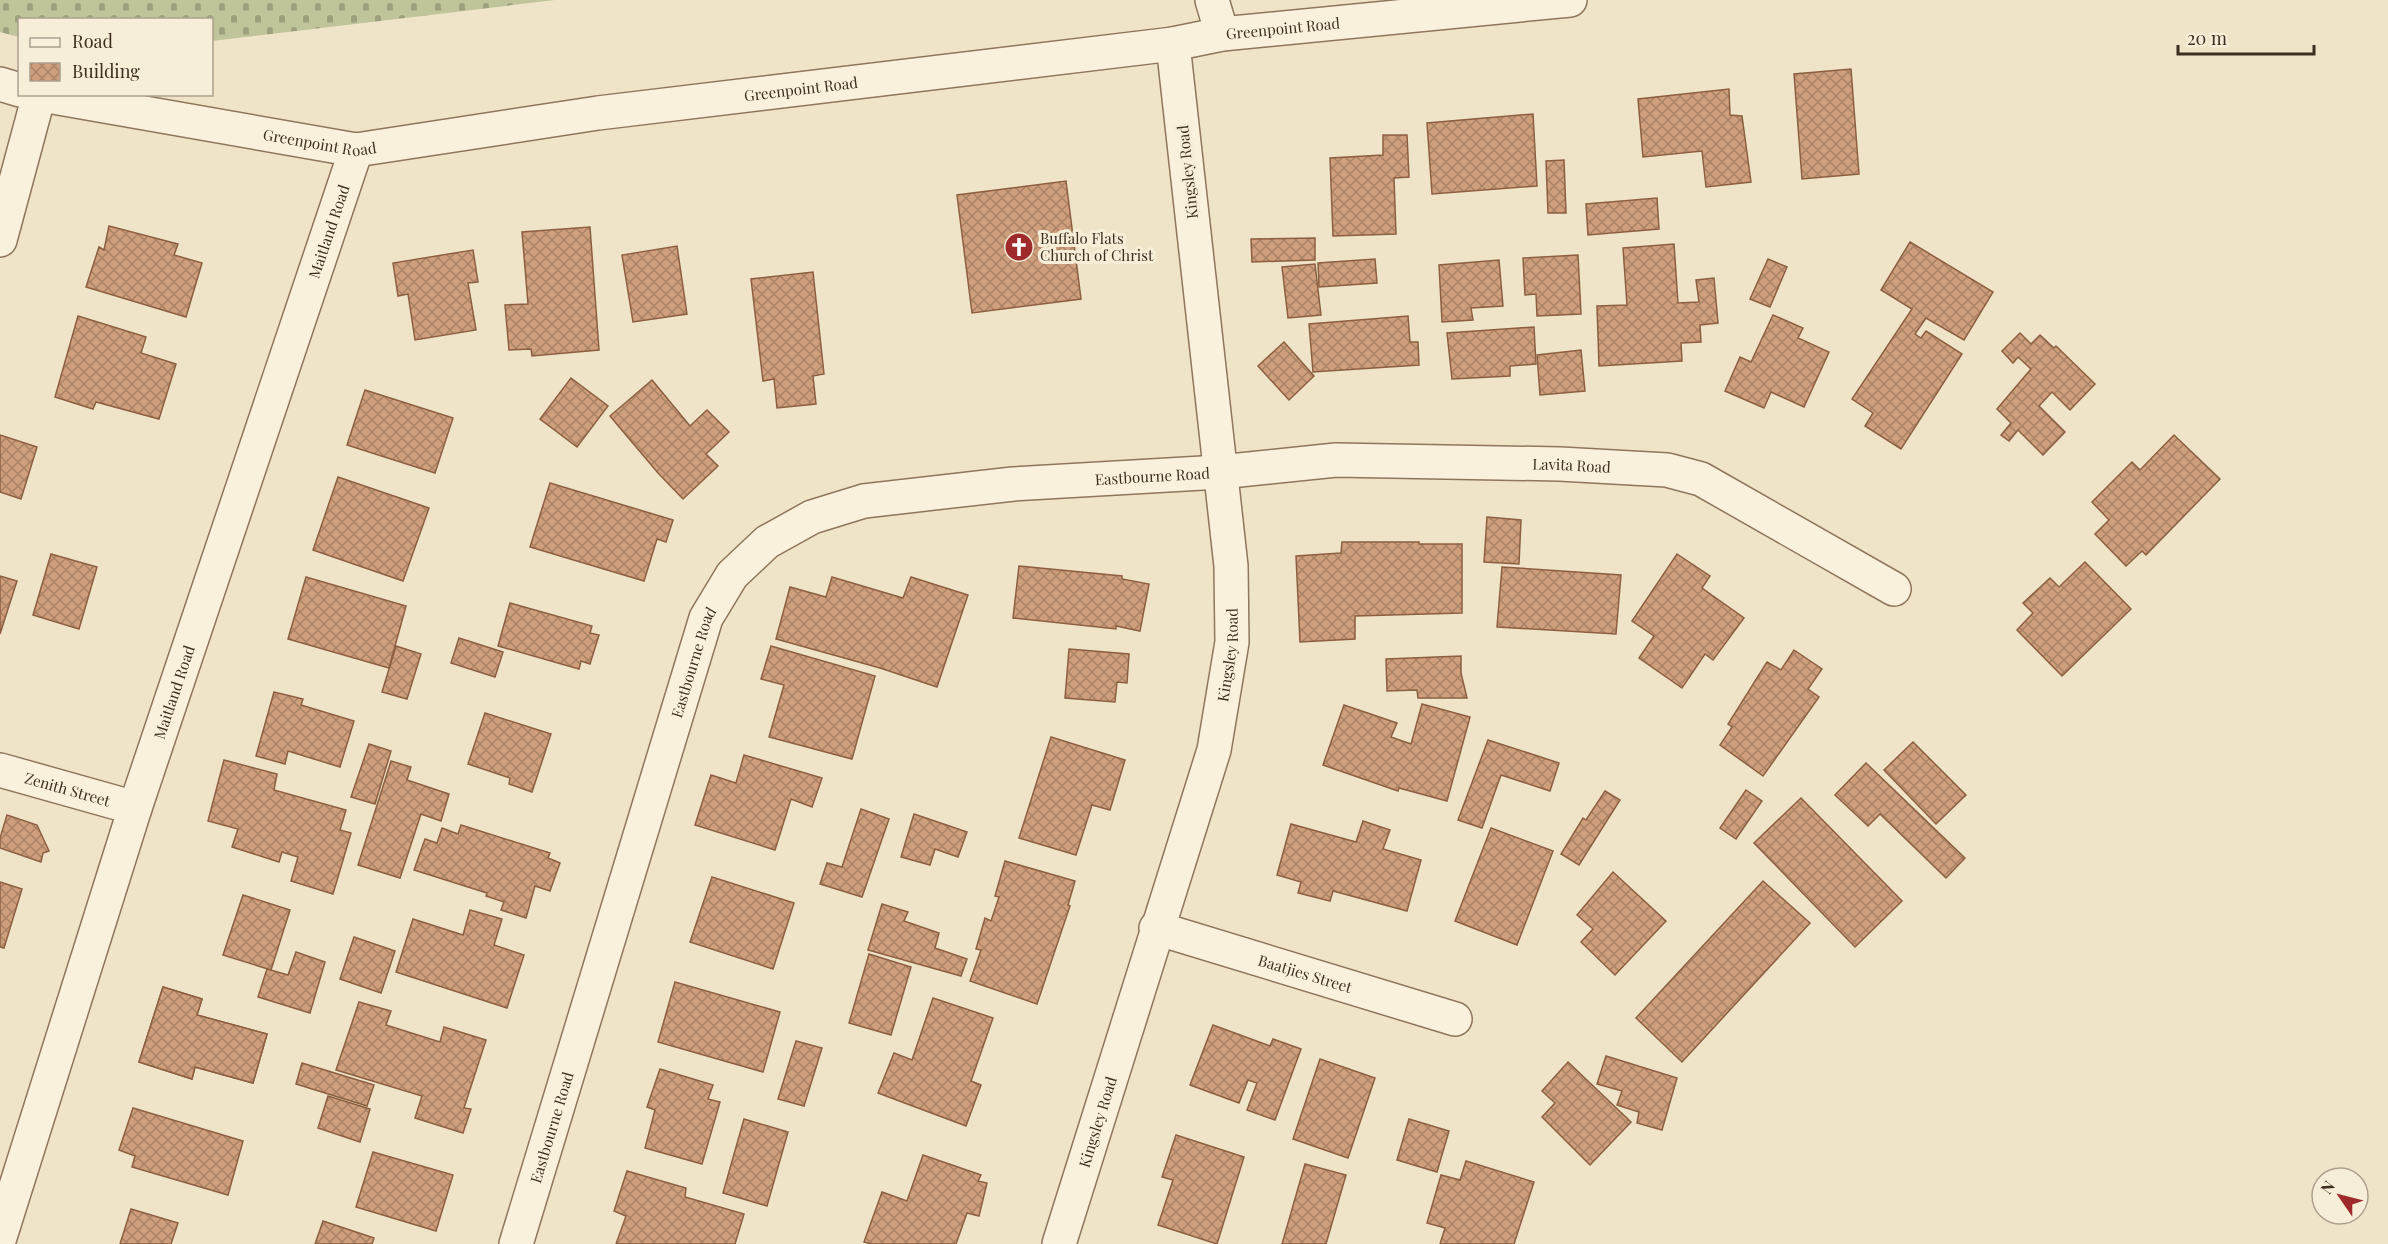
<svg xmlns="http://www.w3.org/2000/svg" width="2388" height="1244" font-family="'Playfair Display',serif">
  <defs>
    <pattern id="cemetery-stones" width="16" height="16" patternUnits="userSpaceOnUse" patternTransform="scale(1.5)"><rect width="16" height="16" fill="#bfc49a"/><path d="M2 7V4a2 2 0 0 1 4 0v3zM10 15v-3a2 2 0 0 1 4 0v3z" fill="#9ca07d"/></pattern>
    <pattern id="building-cross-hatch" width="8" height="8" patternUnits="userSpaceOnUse" patternTransform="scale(1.5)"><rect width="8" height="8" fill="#cf9f7d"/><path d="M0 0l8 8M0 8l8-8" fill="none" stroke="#a98266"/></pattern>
  </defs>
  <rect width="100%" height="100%" fill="#f0e4c8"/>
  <path fill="url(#cemetery-stones)" d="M0,0H555L212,41V20H20L19,37L0,32Z"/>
  <g fill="url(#building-cross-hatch)" stroke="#8d5f41" stroke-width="1.5">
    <path d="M1851,69L1859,174L1802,179L1794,74Z"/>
    <path d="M1729,89L1730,115L1742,116L1751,182L1706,187L1702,151L1643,157L1638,99Z"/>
    <path d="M1533,114L1537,186L1432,194L1427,123Z"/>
    <path d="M1383,135H1407L1409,177L1394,178L1396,234L1333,236L1330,158L1383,155Z"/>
    <path d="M1564,160L1566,213H1548L1546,161Z"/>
    <path d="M1066,181L1081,299L972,313L957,195Z"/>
    <path d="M1657,198L1659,229L1588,235L1586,204Z"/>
    <path d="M109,226L178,244L174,255L202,263L186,317L86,287L99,247L104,250Z"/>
    <path d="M590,227L599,350L532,356L531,349L509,350L505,305L528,304L522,232Z"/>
    <path d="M1315,238V260L1252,262L1251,239Z"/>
    <path d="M1910,242L1993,292L1964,340L1926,318L1915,334L1921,338L1926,331L1962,354L1901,449L1865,426L1873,413L1852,399L1912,309L1881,290Z"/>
    <path d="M1674,244L1678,303L1699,302L1696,280L1714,278L1718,323L1700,325L1701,342L1681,343L1682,361L1599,366L1597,306L1627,305L1623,248Z"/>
    <path d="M677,246L687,314L633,322L622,255Z"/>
    <path d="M473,250L478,282L468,283L476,330L415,340L408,294L398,296L393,263Z"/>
    <path d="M1578,255L1581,314L1537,316L1536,294L1525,295L1523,258Z"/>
    <path d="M1375,259L1377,283L1319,287L1318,263Z"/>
    <path d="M1768,259L1787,267L1770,307L1750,299Z"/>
    <path d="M1499,260L1503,306L1471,308L1473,320L1442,322L1439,265Z"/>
    <path d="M1315,264L1321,315L1288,318L1282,267Z"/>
    <path d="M813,272L824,374L813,376L816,404L777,408L774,379L763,381L751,279Z"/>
    <path d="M1773,315L1803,328L1798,338L1829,352L1804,407L1771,392L1764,408L1725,391L1740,357L1751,362Z"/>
    <path d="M78,316L146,337L141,353L176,364L159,419L96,402L93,409L55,397Z"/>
    <path d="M1408,316L1410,342H1418L1419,365L1313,372L1309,324Z"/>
    <path d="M1534,327L1536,364L1510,366V376L1452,379L1447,333Z"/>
    <path d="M2020,333L2031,344L2040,335L2054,348L2056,346L2095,384L2070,410L2052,392L2039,406L2065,432L2043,455L2018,430L2009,441L2001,435L2011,423L1997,409L2031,369L2018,357L2013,363L2002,351Z"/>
    <path d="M1284,342L1314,376L1289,400L1258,366Z"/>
    <path d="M1581,350L1585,391L1540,395L1537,355Z"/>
    <path d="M571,378L608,406L577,447L540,419Z"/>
    <path d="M652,380L690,426L707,410L729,432L706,454L718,466L683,499L658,473L610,416Z"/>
    <path d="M365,390L453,418L435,473L347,445Z"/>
    <path d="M0,435L37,447L21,499L0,492Z"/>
    <path d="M2174,435L2220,479L2146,555L2142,551L2126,566L2095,534L2109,520L2092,502L2132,462L2140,470Z"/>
    <path d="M338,477L429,508L403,581L313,550Z"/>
    <path d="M550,483L673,520L666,542L657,539L644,581L530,547Z"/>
    <path d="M1487,517L1521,520L1519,564L1484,562Z"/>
    <path d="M1342,542H1419V544H1462V613L1355,616V639L1300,642L1296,556L1341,553Z"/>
    <path d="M51,554L97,567L79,629L33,615Z"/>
    <path d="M1677,554L1710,576L1702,588L1744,618L1713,660L1705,654L1682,688L1639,658L1654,636L1632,621Z"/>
    <path d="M2085,562L2131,609L2062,676L2017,630L2033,613L2023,603L2050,578L2059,587Z"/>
    <path d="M1019,566L1122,576V579L1149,584L1140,631L1116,626V629L1013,618Z"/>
    <path d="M1502,567L1621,575L1616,634L1497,627Z"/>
    <path d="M0,576L17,581L0,634Z"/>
    <path d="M306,577L406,606L389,668L288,639Z"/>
    <path d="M832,577L903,598L911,577L968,595L937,687L880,668L776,639L790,587L826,597Z"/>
    <path d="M510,603L592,626L590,633L599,635L590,664L581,661L579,669L498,646Z"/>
    <path d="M459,638L503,652L495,677L451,663Z"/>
    <path d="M396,646L421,654L407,699L382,692Z"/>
    <path d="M771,646L875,676L852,759L769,737L784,685L761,679Z"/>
    <path d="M1069,649L1129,654L1127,683L1117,682L1115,702L1065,698Z"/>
    <path d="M1794,650L1822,669L1808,689L1819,697L1763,776L1720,745L1732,727L1728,724L1767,662L1781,670Z"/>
    <path d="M1461,656V673L1467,698H1418L1417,690L1387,691L1386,659Z"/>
    <path d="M274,692L303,699L301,705L354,721L340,767L288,751L285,764L256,756Z"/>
    <path d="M1422,704L1470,717L1447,801L1399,788L1398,791L1323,765L1344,705L1397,723L1391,737L1411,744Z"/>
    <path d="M485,713L551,734L532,792L509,784L510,778L468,764Z"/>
    <path d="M1051,737L1125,760L1110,810L1092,805L1076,855L1019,838Z"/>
    <path d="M1488,740L1559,763L1550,791L1501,775L1482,828L1458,820Z"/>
    <path d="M1913,742L1966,795L1936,824L1884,770Z"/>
    <path d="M369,744L391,751L375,804L351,797Z"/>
    <path d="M744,755L822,778L812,807L791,799L775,850L695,825L711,775L736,783Z"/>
    <path d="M224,760L277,774L274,790L346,810L340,830L351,833L333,894L291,881L298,857L282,852L279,862L232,847L238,829L208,821Z"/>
    <path d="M391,761L411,767L407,780L449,794L441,821L421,814L400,878L358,865Z"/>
    <path d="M1866,763L1965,858L1946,878L1880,814L1868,826L1835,795Z"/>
    <path d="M1746,790L1762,801L1736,839L1720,828Z"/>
    <path d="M1605,791L1620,800L1579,865L1561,854L1583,818L1586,820Z"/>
    <path d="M1801,798L1902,901L1855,947L1754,843Z"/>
    <path d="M861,809L889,819L862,897L820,884L827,863L842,867Z"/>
    <path d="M914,814L967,832L958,857L935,849L930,865L901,857Z"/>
    <path d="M7,815L37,825L49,851L43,853L41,862L0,848V838Z"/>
    <path d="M1363,821L1390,830L1383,849L1421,860L1407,911L1333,891L1330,901L1298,893L1301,882L1277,875L1291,824L1356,842Z"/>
    <path d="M461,825L550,853L548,858L560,863L550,891L535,886L526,918L501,910L504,902L486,896L487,893L414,870L425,839L437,843L442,828L458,834Z"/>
    <path d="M1491,828L1553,851L1517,945L1455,921Z"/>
    <path d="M1005,861L1075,881L1068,905L1070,906L1037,1004L970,981L981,950L976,949L985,918L991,921L999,897L995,896Z"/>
    <path d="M1613,872L1666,921L1615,975L1581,942L1593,929L1577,915Z"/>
    <path d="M712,877L794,903L773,969L690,942Z"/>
    <path d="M1763,881L1810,923L1682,1062L1636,1018Z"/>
    <path d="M0,882L22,889L4,948L0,947Z"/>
    <path d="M243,895L290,910L271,970L223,955Z"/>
    <path d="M882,904L908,912L904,921L939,933L935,948L967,959L961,976L868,950Z"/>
    <path d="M470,910L502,919L494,945L524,955L507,1008L396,972L413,919L463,935Z"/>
    <path d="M354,937L395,951L381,993L340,979Z"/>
    <path d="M296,952L325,962L310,1013L258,997L267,969L288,975Z"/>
    <path d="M869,954L911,967L891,1035L849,1023Z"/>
    <path d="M675,982L780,1012L763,1072L658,1042Z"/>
    <path d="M163,987L202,999L197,1015L267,1034L253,1083L195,1067L192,1079L139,1062Z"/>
    <path d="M163,987L202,999L197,1015L267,1034L253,1083L195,1067L192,1079L139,1062Z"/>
    <path d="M933,998L993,1018L971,1081L981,1085L966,1126L878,1093L894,1053L912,1060Z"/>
    <path d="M359,1002L391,1011L386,1025L440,1042L444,1027L486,1040L464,1108L471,1109L463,1133L415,1118L422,1096L336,1070Z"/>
    <path d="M1213,1025L1270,1046L1273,1039L1301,1049L1275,1120L1247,1110L1257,1083L1248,1080L1239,1103L1190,1085Z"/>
    <path d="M796,1041L822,1048L804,1106L778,1099Z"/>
    <path d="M1606,1056L1677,1078L1662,1130L1637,1123L1639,1112L1617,1105L1622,1091L1597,1084Z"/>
    <path d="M1320,1059L1375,1078L1348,1158L1293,1139Z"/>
    <path d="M1568,1062L1631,1122L1590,1165L1542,1117L1555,1103L1542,1091Z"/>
    <path d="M302,1063L374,1085L367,1106L296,1084Z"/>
    <path d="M660,1069L713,1085L708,1099L720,1102L702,1164L645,1148L655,1110L647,1107Z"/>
    <path d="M328,1096L370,1109L360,1142L318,1128Z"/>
    <path d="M133,1108L243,1141L228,1195L132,1167L135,1156L119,1150Z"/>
    <path d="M744,1119L788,1132L767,1206L723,1193Z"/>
    <path d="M1409,1119L1449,1131L1437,1172L1397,1160Z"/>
    <path d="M1176,1135L1244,1157L1217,1244L1158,1225L1173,1180L1162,1177Z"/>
    <path d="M373,1152L453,1175L436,1231L356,1207Z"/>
    <path d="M923,1155L981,1175L978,1181L987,1183L979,1216L967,1213L956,1244H871L864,1242L882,1192L907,1201Z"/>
    <path d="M1466,1161L1534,1182L1514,1244H1440L1445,1228L1427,1223L1441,1175L1460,1180Z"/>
    <path d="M1305,1164L1346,1175L1326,1244H1282Z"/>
    <path d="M627,1171L686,1188L685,1197L744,1214L735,1244H616L626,1216L614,1211Z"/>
    <path d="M131,1209L178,1223L171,1244H120Z"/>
    <path d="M323,1221L374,1238L372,1244H315Z"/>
  </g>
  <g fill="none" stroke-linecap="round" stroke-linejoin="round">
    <g stroke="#8d765c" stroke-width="36">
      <g id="minor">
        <path d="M1212,0L1222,34"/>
        <path d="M0,84L20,90"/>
        <path id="s1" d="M36,94L356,150L598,113L1173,44L1222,34L1570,0"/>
        <path d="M0,240L39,95"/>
        <path id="s2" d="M0,770L135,808"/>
        <path id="s3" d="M1156,928L1455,1019"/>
        <path id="s4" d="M0,1237L135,808L356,150"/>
        <path id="s5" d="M516,1244L706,618L732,575L767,542L812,517L864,501L1013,484L1220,472L1336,460L1560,464L1667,470L1701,479L1894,589"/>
        <path id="s6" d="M1059,1244L1214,750L1232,642L1231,566L1173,44"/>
      </g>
    </g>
    <use href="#minor" stroke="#faf1dc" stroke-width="33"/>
  </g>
  <defs>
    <g id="church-disc" transform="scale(1.5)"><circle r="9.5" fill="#9e2a2b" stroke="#f7eed8"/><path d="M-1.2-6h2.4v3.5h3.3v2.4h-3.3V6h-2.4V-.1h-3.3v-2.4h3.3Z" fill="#fff"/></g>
  </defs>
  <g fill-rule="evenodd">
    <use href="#church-disc" x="1019" y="247"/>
  </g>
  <g text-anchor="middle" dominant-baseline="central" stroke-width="6" stroke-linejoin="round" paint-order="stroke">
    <g font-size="15" fill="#3d2e20" stroke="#f7eed8">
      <text stroke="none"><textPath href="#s1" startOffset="1260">Greenpoint Road</textPath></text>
      <text stroke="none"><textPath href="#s1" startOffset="774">Greenpoint Road</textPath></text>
      <text stroke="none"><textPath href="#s1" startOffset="288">Greenpoint Road</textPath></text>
      <text transform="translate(1187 172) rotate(-96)">Kingsley Road</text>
      <text stroke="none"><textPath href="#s4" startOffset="1058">Maitland Road</textPath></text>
      <text stroke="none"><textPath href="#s5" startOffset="1568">Lavita Road</textPath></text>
      <text stroke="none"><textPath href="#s5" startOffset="1148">Eastbourne Road</textPath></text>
      <text stroke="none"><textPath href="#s6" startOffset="614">Kingsley Road</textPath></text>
      <text stroke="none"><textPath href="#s5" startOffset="608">Eastbourne Road</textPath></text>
      <text stroke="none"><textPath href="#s4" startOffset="572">Maitland Road</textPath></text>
      <text stroke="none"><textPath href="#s2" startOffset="70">Zenith Street</textPath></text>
      <text stroke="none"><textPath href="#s3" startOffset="156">Baatjies Street</textPath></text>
      <text stroke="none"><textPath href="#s6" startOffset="128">Kingsley Road</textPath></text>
      <text stroke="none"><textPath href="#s5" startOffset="122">Eastbourne Road</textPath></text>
    </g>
    <g font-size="15" fill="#3d2e20" stroke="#f7eed8" text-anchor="start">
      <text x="1040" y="238">Buffalo Flats<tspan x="1040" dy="17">Church of Christ</tspan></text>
    </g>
  </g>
  <rect x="18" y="18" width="195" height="78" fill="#f7eed8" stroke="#ada18e" stroke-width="1.5"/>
  <rect x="30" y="38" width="30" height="9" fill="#faf1dc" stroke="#ada18e" stroke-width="1.5"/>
  <text x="72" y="48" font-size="18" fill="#3d2e20">Road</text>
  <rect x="30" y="63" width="30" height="18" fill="url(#building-cross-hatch)" stroke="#ada18e" stroke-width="1.5"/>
  <text x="72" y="78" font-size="18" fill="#3d2e20">Building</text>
  <g transform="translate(2340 1196) rotate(305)"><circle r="28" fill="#f7eed8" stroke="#ada18e" stroke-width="1.5"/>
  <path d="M0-4.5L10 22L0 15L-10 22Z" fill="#9e2a2b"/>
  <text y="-9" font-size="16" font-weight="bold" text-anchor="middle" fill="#3d2e20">N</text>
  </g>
  <path d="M2178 45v9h136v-9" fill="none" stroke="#3d2e20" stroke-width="3"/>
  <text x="2187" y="45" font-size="18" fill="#3d2e20" stroke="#f7eed8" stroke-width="4.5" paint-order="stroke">20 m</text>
</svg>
